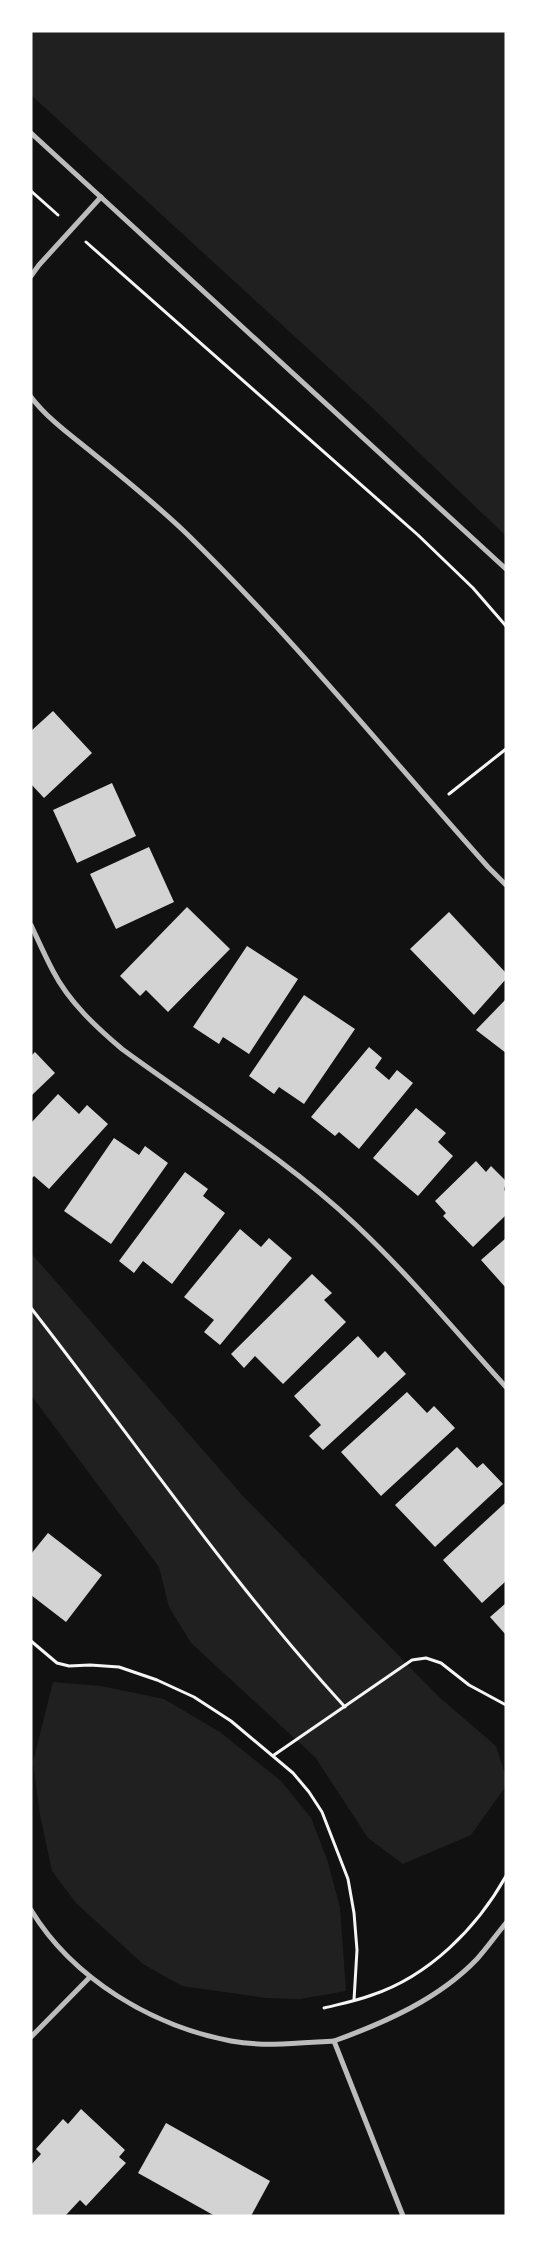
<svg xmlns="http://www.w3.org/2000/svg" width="537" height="2247" font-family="Rubik,sans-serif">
  <rect width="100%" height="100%" fill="#111"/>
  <g fill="#202020">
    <path d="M31,31H506V536L365,401L31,95Z"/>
    <path d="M31,1253L243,1496L439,1697L496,1746L506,1777V1786L471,1835L403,1864L368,1838L315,1757L191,1643L169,1607L159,1567L31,1395Z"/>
    <path d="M53,1682L101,1686L164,1699L220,1732L281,1781L311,1818L328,1862L340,1908L346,1991L300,1999L266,1998L182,1986L143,1964L76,1903L52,1871L40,1815L33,1762Z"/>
  </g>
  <g fill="#d3d3d3">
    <path d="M53,711L92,753L44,798L31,784V731Z"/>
    <path d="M112,783L136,836L77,863L53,810Z"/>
    <path d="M149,847L174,902L116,929L90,874Z"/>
    <path d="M187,907L230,949L168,1012L146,990L140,996L120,976Z"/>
    <path d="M449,912L506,973V979L474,1015L410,949Z"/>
    <path d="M247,946L298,979L249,1054L223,1037L219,1044L193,1027Z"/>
    <path d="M304,995L355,1029L304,1104L279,1087L274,1094L249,1076Z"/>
    <path d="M506,999V1053L476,1030Z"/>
    <path d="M369,1047L382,1058L375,1068L389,1080L397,1070L413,1083L359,1149L339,1132L335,1136L311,1117Z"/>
    <path d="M35,1052L55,1073L31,1096V1056Z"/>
    <path d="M58,1094L79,1114L87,1105L108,1124L49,1189L34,1176L31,1179V1123Z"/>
    <path d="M416,1108L446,1133L438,1142L453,1156L418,1196L373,1158Z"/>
    <path d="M114,1138L139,1155L145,1146L168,1163L111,1244L64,1211Z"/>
    <path d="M476,1161L486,1172L491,1166L506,1181L504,1190L506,1192V1215L473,1247L443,1216L446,1213L435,1201Z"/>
    <path d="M185,1172L208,1189L203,1196L225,1213L172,1284L143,1261L134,1273L119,1261Z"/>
    <path d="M240,1229L261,1247L269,1238L292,1258L220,1345L204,1332L214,1320L184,1297Z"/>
    <path d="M506,1238V1288L481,1260Z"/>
    <path d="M312,1274L332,1293L324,1300L346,1322L283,1384L255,1356L244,1368L231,1354Z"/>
    <path d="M358,1336L378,1358L385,1351L406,1374L323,1450L309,1436L321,1425L294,1396Z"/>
    <path d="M407,1392L427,1413L434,1406L455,1428L381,1496L341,1452Z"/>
    <path d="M457,1447L477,1468L483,1463L503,1484L435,1547L395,1505Z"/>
    <path d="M506,1502V1581L482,1603L443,1560Z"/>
    <path d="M48,1533L102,1575L66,1622L31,1595V1554Z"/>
    <path d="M506,1603V1635L490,1617Z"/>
    <path d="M81,2109L125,2150L119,2157L126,2163L86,2206L80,2200L65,2216H31V2165L41,2154L36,2149L63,2119L68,2124Z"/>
    <path d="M166,2123L270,2181L251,2216H215L138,2173Z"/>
  </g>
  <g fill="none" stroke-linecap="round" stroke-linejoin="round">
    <g stroke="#f5f5f5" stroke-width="3">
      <path d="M31,191L58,215"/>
      <path d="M86,242L418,535L473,588L506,626"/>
      <path d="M449,794L506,749"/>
      <path d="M31,1308C135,1441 232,1584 345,1707"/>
      <path d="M31,1641L57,1663L69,1666L90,1665L119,1667L157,1680L194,1697L231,1721L293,1773L309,1792L322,1812L348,1879L354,1913L357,1950L354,2000"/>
      <path d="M274,1755L412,1660L426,1658L441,1663L469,1685L506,1705"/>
      <path d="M324,2008C340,2004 356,2001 372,1995C429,1976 477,1928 506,1876"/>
    </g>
    <g stroke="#bcbcbc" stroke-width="5">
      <path d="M31,133L506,569"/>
      <path d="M31,276L39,265L101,197"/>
      <path d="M31,397C47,418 69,434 89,450C122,477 156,504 187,534C294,639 388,755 488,867L506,885"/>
      <path d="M31,925C38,940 45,956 53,971C69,1002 96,1027 122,1049C201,1107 285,1158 356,1225C409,1275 457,1333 506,1387"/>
      <path d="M31,1910C73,1979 152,2026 231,2041C265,2047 300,2043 334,2041L403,2216"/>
      <path d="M31,2037L90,1977"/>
      <path d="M334,2041C384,2023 439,1999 477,1959C487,1948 496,1935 506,1923"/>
    </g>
  </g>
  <rect width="537" height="2247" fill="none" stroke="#ffffff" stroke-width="65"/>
</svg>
